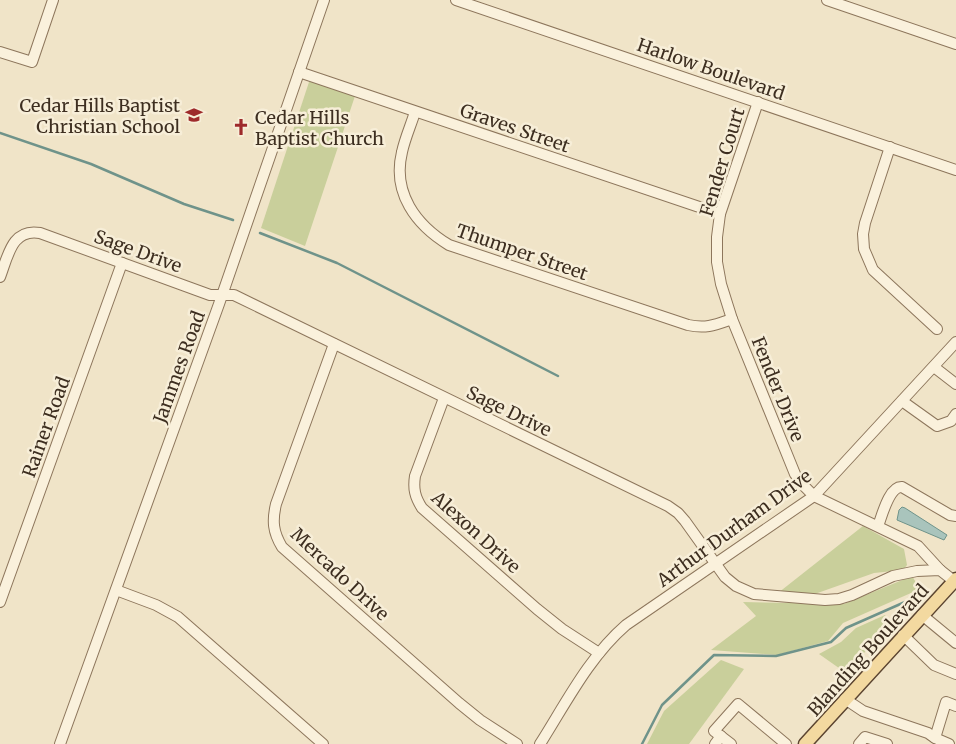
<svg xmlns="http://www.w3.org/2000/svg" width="956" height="744" font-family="Merriweather,serif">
  <rect width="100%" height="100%" fill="#f0e4c8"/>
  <g fill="#c9cf9b">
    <path d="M309,82H313L355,96L305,246L261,228Z"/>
    <path d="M863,526L904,549L907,565L903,570L874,573L812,595L778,593Z"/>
    <path d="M912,576L920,589L843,623L828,641L777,655L711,650L756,616L743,602L844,604Z"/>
    <path d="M885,615L890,624L846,673L819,654L841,642L856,628Z"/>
    <path d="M721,660L744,669L689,744H647L664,711Z"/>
  </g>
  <path fill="#a9c4bc" stroke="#6f938a" d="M902,507L905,508L947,535L944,540L897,520L899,510Z"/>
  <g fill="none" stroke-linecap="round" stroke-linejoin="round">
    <g stroke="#6f938a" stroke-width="2.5">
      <path d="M0,133L91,164L184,204L233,220"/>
      <path d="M260,233L337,263L558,376"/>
      <path d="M642,744L662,705L714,655L776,656L831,642L846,628L914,598"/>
    </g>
    <g stroke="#8d765c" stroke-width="12">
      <g id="minor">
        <path d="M456,0L956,170"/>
        <path d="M827,0L956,44"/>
        <path d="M0,52L32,62L53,0"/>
        <path d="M299,72L720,214"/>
        <path d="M758,102L720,214L717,237V262L721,284L732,319L795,474L802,484L814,496L918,546L940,570"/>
        <path d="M415,112C411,125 405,138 402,152C392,193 416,225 449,245L688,325C706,329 715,325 732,319"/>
        <path d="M890,147L865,223L863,234L864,249L873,270L937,329"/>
        <path d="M0,277C8,256 12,228 40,233L210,295H234L668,506L678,513L685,521L725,577L736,586L754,594L825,600L839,599L852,595L893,576L917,571L940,570L954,581"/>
        <path d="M334,344L276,504C272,521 273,532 282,547L459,703L480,720L517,744"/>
        <path d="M934,367L956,384"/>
        <path d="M444,398L415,476C413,489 415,497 422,508L537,609L562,629L599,653"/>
        <path d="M902,401L937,426L951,421L956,414"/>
        <path d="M878,526C882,516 889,486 902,487L950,515L956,516"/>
        <path d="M116,590L156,605L178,617L323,744"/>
        <path d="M0,602L122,263"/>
        <path d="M922,615L956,643"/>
        <path d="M903,635L934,665L956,674"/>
        <path d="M845,699L863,711L928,733L935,738L949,744"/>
        <path d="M935,738L946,702L956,706"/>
        <path d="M60,744L219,304L324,0"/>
        <path d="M540,744C566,703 589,657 626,625L814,496L956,342"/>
        <path d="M715,744L721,736"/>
        <path d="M731,744L714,731L738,704L786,744"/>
        <path d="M859,744L865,737L887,744"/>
      </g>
    </g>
    <g stroke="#5b4430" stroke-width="15">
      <path id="major" d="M805,744L956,579"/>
    </g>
    <use href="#minor" stroke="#faf1dc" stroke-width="10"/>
    <use href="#major" stroke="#f3d9a0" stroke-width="12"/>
  </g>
  <defs>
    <g id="school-bare" transform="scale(1.35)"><path d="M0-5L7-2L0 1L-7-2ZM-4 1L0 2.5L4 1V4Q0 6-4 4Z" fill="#9e2a2b" stroke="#f7eed8" stroke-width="2.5" paint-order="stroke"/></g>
    <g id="church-bare" transform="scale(1.35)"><path d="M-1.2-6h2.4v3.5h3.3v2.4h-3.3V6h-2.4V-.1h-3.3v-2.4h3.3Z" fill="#9e2a2b" stroke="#f7eed8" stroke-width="2.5" paint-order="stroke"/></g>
  </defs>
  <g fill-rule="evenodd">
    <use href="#school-bare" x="194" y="115"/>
    <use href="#church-bare" x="241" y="127"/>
  </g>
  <g text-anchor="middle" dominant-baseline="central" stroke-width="5" stroke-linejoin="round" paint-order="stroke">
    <g font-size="18" fill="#3d2e20" stroke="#f7eed8">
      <text transform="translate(711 69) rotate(19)">Harlow Boulevard</text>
      <text transform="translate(515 128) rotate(19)">Graves Street</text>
      <text transform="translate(722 162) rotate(-73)">Fender Court</text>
      <text transform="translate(138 251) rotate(20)">Sage Drive</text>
      <text transform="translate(522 252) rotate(19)">Thumper Street</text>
      <text transform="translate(179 367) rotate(-70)">Jammes Road</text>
      <text transform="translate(778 389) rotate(68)">Fender Drive</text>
      <text transform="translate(509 411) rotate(26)">Sage Drive</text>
      <text transform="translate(46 427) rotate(-70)">Rainer Road</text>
      <text transform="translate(734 528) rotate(-36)">Arthur Durham Drive</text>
      <text transform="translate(476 532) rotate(42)">Alexon Drive</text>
      <text transform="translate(340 574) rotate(43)">Mercado Drive</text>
      <text transform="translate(868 650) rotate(-48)">Blanding Boulevard</text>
    </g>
    <g font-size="18" fill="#3d2e20" stroke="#f7eed8" text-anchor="end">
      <text x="180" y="105">Cedar Hills Baptist<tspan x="180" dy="21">Christian School</tspan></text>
      <text x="255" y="117" text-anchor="start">Cedar Hills<tspan x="255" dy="21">Baptist Church</tspan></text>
    </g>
  </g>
</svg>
